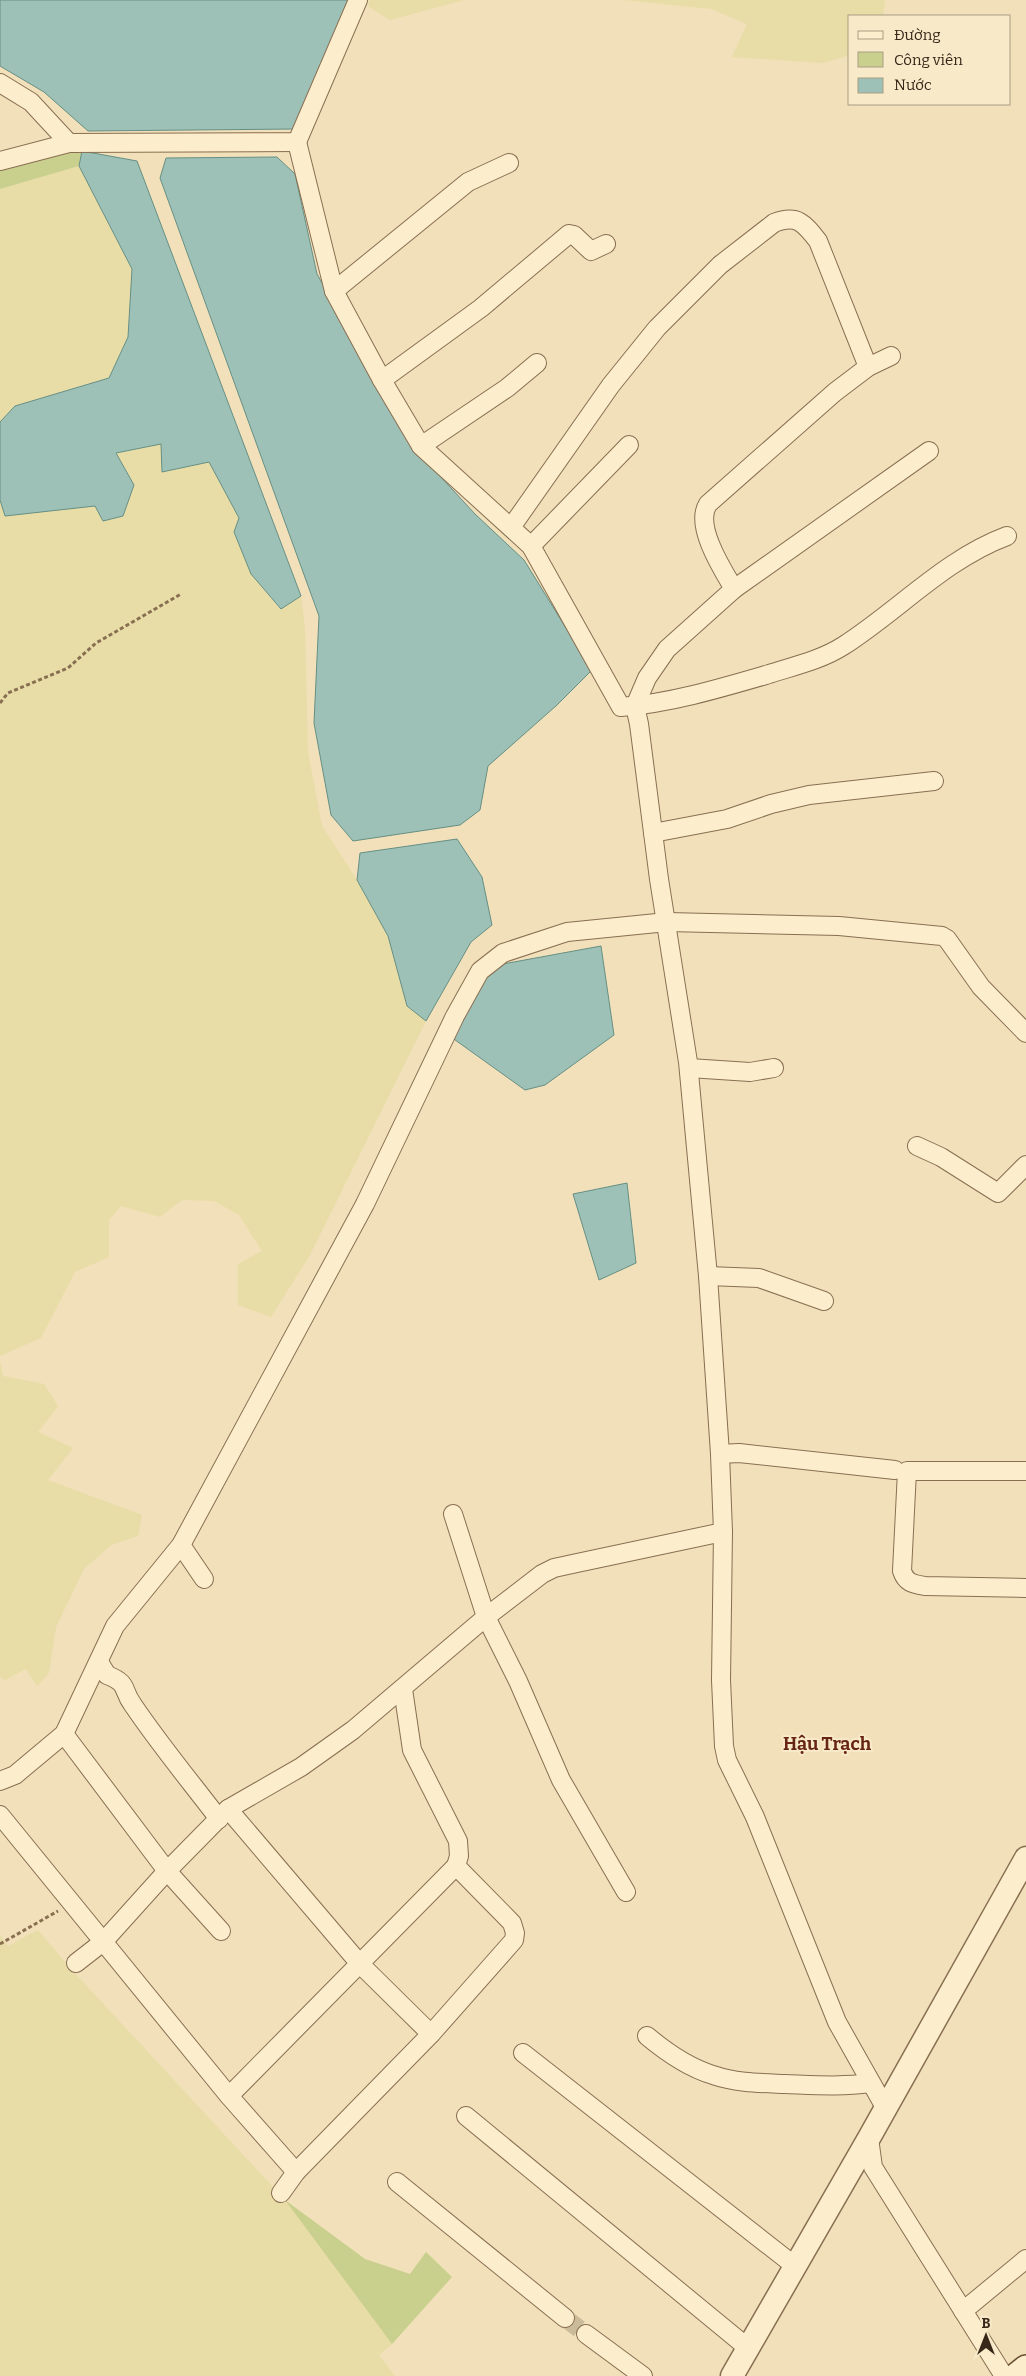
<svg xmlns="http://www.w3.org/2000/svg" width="1026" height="2376" font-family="Bitter,serif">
  <rect width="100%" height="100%" fill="#f1e0b9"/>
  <g fill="#e8dda6">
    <path d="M370,0H464L390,20L368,6Z"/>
    <path d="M625,0H885L883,16H850V55L823,63L732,57L747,24L711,9Z"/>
    <path d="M79,166L132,269L128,337L109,378L15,406L0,422V189Z"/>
    <path d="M162,444V472L209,462L239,518L251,574L280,609L301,596L305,629L308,752L322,826L357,880L388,936L407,1005L426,1021L310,1255L271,1317L238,1305V1264L262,1251L239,1215L214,1201L182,1200L160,1217L121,1206L109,1220V1257L75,1272L41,1338L0,1356V500L5,516L95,506L134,484L116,453Z"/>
    <path d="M0,1361L3,1376L44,1384L58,1406L38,1432L73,1448L48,1480L142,1515L138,1536L111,1545L84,1569L56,1627L49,1673L37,1686L26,1669L5,1680L0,1677Z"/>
    <path d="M38,1930L71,1969L285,2200L392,2344L379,2355L395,2376H0V1935L8,1946Z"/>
  </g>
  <g fill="#c9d08d">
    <path d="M64,151H82L79,166L0,189V169Z"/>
    <path d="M285,2200L365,2259L410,2274L426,2252L452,2277L392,2344Z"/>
  </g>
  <g fill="#9ec1b7" stroke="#668f84">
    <path d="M0,0H348L296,129L88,131L44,92L0,66Z"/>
    <path d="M82,151L137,161L301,596L281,609L251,574L234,532L239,518L209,462L162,472L161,444L116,453L134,485L123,516L103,521L95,506L5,516L0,500V422L15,406L109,378L128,337L132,269L79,166Z"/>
    <path d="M277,157L295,174L317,274L417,451L475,514L524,560L592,670L557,705L488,766L480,810L460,825L353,841L331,815L314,723L319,616L160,178L166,158Z"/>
    <path d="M457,839L482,877L492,925L471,942L426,1021L407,1006L388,936L357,880L360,853Z"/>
    <path d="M601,946L614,1035L545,1085L525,1090L451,1037L478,981L503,964Z"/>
    <path d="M627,1183L636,1263L599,1280L573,1194Z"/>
  </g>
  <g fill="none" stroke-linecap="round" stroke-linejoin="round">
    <path stroke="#cb9" stroke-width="18" stroke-dasharray="18 9" stroke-linecap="butt" d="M565,2318L586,2334"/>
    <g stroke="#896f52" stroke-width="20">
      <g id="minor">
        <path d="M0,83L31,102L69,143"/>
        <path d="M297,142L334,291L382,380L421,446L531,546L621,707C671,703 721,688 769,674C794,666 821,660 843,646C898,611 945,559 1007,536"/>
        <path d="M0,161L69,143L297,142L358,0"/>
        <path d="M334,291L468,182L509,163"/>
        <path d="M382,380L481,308L569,234L574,235L591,251L606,244"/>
        <path d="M421,446L507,388L537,363"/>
        <path d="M512,526L611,385L657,328L720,265L774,223C797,214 804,223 818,241L868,367"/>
        <path d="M531,546L629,445"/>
        <path d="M734,589L929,451"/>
        <path d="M653,833L727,819L771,804L809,795L934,781"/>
        <path d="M689,1068L750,1072L774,1068"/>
        <path d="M917,1146L941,1157L998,1193L1026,1165"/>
        <path d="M708,1276L759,1278L824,1301"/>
        <path d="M720,1454L739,1453L895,1470"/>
        <path d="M1026,1471H907L902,1571C906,1583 913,1584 925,1586L1026,1588"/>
        <path d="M453,1514L486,1617L518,1681L561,1780L626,1892"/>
        <path d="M181,1545L204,1579"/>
        <path d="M99,1662L107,1675C130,1684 121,1689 133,1705C160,1745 190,1781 219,1819"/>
        <path d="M64,1734L167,1871L221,1931"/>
        <path d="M0,1781L15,1775L64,1734L115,1626L181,1545L365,1204L455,1016L480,971L503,953L567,932L667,922L839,926L942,936L947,939L981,987L1026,1033"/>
        <path d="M228,1809L360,1964L431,2034"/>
        <path d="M0,1815L229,2096L296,2172"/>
        <path d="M76,1963L103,1942L167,1871L228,1809L301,1767L353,1730L486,1617L542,1574L554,1568L577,1563L723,1532"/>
        <path d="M647,2036C665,2051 690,2068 713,2075C736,2083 761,2083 785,2084C814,2085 842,2087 870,2083"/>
        <path d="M523,2053L795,2266"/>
        <path d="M229,2096L456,1866L459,1856L458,1841L412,1750L403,1689"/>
        <path d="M886,2109L837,2022L755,1817L727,1760L724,1746L721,1680L723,1532L720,1454L708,1276L688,1062L659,879L639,724L635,706L647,678L667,649L734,589C722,569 694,525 708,504L835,392L868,367L891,356"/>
        <path d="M466,2116L748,2348"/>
        <path d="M869,2138L873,2167L1004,2376"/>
        <path d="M397,2182L565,2318"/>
        <path d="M281,2193L296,2172L431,2034L514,1940L515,1933L512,1923L456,1866"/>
        <path d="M963,2311L1026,2259"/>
        <path d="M586,2334L643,2376"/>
      </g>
    </g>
    <g stroke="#896f52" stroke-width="25">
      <path id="tertiary" d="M732,2376L869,2138L1026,1858"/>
    </g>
    <g stroke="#6b5036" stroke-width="28">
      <path id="secondary" d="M1016,2376L1026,2368"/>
    </g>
    <g stroke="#896f52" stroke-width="3" stroke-dasharray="4 2.5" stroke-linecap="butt">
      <path d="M0,703L8,693L68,668L96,643L181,594"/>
      <path d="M0,1944L58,1911"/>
    </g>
    <use href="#minor" stroke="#fcedcd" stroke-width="18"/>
    <use href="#tertiary" stroke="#fcedcd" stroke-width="22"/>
    <use href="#secondary" stroke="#fcedcd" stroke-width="25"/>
  </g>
  <g text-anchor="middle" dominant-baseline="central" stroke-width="4" stroke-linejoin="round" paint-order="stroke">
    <g font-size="18" font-weight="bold" fill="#672515" stroke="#f8eac9">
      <text x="827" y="1744">Hậu Trạch</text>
    </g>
  </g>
  <rect x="848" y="15" width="162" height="90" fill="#f8eac9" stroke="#aa9c83"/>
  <rect x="858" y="31" width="25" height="8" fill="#fcedcd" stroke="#aa9c83"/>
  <text x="894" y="40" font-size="15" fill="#362719">Đường</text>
  <rect x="858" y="52" width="25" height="15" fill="#c9d08d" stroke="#aa9c83"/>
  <text x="894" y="65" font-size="15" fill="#362719">Công viên</text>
  <rect x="858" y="78" width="25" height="15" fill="#9ec1b7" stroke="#aa9c83"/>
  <text x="894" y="90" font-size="15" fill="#362719">Nước</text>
  <g transform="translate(986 2336)" stroke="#f8eac9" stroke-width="4" paint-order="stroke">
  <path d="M0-4L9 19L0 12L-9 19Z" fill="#362719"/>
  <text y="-8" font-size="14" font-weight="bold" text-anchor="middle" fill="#362719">B</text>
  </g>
</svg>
